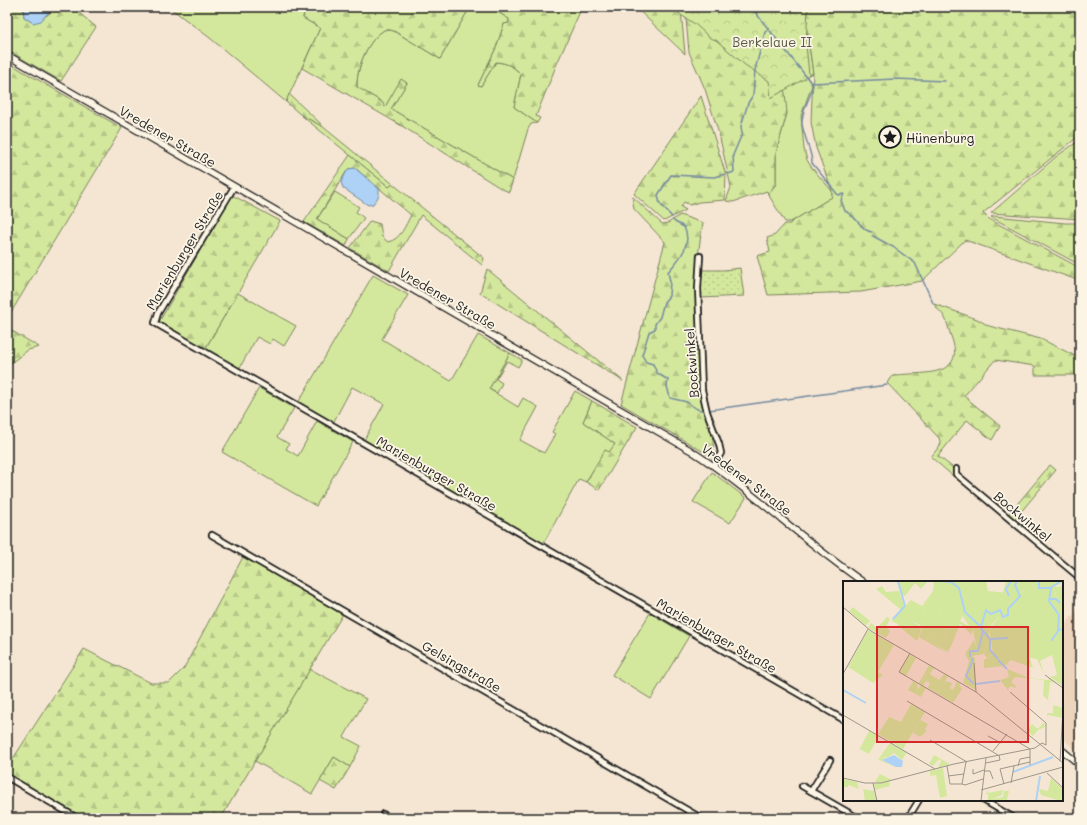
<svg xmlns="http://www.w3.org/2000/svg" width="1087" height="825" font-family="Mali,sans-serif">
  <defs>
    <pattern id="forest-firs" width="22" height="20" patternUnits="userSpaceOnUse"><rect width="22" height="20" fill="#d4e89d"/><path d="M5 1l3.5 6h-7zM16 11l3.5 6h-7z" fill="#b5c687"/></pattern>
    <pattern id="park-crowns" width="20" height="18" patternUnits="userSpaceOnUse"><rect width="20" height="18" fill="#d4e89d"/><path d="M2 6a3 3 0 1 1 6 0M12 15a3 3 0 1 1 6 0" fill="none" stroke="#b5c687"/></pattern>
    <pattern id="garden-dots" width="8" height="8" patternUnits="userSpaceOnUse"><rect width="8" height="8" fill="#d4e89d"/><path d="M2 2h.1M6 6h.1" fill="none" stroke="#b5c687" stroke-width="1.8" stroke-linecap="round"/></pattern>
  </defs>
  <rect width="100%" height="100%" fill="#f5e6d3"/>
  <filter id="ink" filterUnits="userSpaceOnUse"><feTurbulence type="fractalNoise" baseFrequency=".025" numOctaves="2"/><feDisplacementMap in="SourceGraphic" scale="8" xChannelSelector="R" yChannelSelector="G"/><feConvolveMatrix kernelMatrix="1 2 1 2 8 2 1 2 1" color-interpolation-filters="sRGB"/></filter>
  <g filter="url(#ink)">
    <path fill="#edd4bd" d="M1080,606L1079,670L1080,753L1062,738V629Z"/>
    <g fill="#d4e89d" stroke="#78825c">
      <path d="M169,7H211L215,9L217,7H305L303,18L320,28L286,102L210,38Z"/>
      <path d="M470,7H490L509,19V23L504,24L496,48L478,85L481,86L496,62C507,63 513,66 521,74L514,107L537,123L531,124L528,129L513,180L391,109L407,83L401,80L385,107L381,101L357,88C356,68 368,38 386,29L394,31L440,59Z"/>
      <path d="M735,7L804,11L813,73L806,76L812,85L801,116L804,149L807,160L812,168L832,191V197L791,222H785L768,194L776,184V153L787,113Z"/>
      <path d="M301,115L322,126L393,184L389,187Z"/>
      <path d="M335,192L359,207L356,212L364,218L349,239L317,219Z"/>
      <path d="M373,275L408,295L382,339L451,381L478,335L510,353L489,389L518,407L523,398L538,407L520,440L544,453L555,434L552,432L575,391L592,401L583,422L615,444L609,453L605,450L586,482L579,479L543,544L364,440L384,404L352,387L333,423L298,403Z"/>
      <path d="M238,293L296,326L284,346L273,339L270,344L257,337L239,369L205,349Z"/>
      <path d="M259,388L294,408L277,437L289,444L286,449L298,456L317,421L353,442L316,506L222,452Z"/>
      <path d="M712,472L746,498L730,523L693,502Z"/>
      <path d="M650,613L689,636L651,699L612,675Z"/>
      <path d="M310,669L366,699L344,737L361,746L350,767L334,757L312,794L255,761Z"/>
    </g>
    <g fill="url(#forest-firs)" stroke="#78825c">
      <path d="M7,7H23L24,17L33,23L49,14L53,7H72L96,27L61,81L7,50Z"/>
      <path d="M305,7H470L440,59L394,31L386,29C368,38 356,68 357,87L382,102L385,107L401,79L407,83L391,109L513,180L509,192L502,189L402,126L302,68L320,28L303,18Z"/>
      <path d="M490,7H582L556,66L536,116L540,118L537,123L514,107L521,74C513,66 507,63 496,62L481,86L478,85L496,48L504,24L509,23V19Z"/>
      <path d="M635,7H679L681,10L685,54Z"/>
      <path d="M685,7L781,81L785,93L787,113L776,153V184L768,194L767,191L733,202L726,201L731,187L719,134L705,89L689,52Z"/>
      <path d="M807,7H1080V135L983,213L989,219L1080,268V281L965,240L922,281L861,292L768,295L757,256L770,252L767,238L775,235L785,224H790L791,222L832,197V191L816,148L811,122L813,73L804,11Z"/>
      <path d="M7,62L122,128L7,319Z"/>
      <path d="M289,94L320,123L322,126L301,115L286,102Z"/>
      <path d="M701,96L726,175L725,200L699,202L690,205L684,202L681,207L686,210L664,221L634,194Z"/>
      <path d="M1080,140V219L991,213L1057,156Z"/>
      <path d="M350,155L389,187L393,184L484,258L482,265L421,215L389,271L350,248L370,221L380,224L382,237L388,242C401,239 405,226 411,215L355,168L348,169L317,219L349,239L346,246L304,222Z"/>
      <path d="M232,195L280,221L205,349L159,322Z"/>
      <path d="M632,196L662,224L668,223L680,215L703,223C696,258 696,293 697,329C698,354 698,378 703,403C706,419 718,440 711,456L621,404L665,242L634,209Z"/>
      <path d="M994,216L1065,223H1080V265L991,217Z"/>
      <path d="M487,269L623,381L480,293Z"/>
      <path d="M934,304L977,319L989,326L1041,339L1075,356L1080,352V375H1035V366L995,360L964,396L1000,426L992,440L967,420L938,456L962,475L954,477L931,457L941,444L939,438L887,383L891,377L896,375C924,372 967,378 951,336C949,330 947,321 944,316C940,311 937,309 934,304Z"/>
      <path d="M7,328L39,347L28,350L7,366Z"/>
      <path d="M510,353L522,360L518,367L507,361L496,379L502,383L497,393L489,389Z"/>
      <path d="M592,401L637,427L599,490L586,482L605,450L609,452L615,444L583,422Z"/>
      <path d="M1050,465L1056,470L1014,520L1008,515Z"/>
      <path d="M243,557L343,614L221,818H84L7,774V768L84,649L151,683H169L184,668Z"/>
      <path d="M334,757L350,767L336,790L320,781Z"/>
    </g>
    <path fill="url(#park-crowns)" stroke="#78825c" d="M675,7H808L806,45L809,74L806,78L771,98L769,81L745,65L716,40L710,38L695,24L679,14Z"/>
    <path fill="url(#garden-dots)" stroke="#78825c" d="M740,268L744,296L700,298V270H724Z"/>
    <g fill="#add2f6" stroke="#73899f">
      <path d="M23,7H53L41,21L33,23L24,17Z"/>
      <path d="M355,168L379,189V196L373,204L368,205L343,188L341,182L348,169Z"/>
    </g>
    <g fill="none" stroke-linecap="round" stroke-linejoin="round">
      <g stroke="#73899f" stroke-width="1.5">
        <path d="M751,7L813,85C811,98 801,110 802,124C803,133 813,156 812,163L838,195L844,194L841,200L845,211C858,217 861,231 872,232"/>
        <path d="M812,83L895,79L945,81"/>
        <path d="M728,174L734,172L733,155L742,134L741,126L748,103L753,95L755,70L765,32L768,29"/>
        <path d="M672,217L660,204L658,195L671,175L714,177L725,174"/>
        <path d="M673,220L675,222L684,227C693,245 679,259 668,272L670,281L669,296L664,302L660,317L655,324V329L649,332L642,355L646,362L653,364L657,373L668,380L667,386L670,398L687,402L697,409L705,411"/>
        <path d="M873,236L893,247L915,263L933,303"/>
        <path d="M709,410L887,385"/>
      </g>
      <g stroke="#1c1c1c" stroke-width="8">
        <g id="minor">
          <path d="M234,187L158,313L155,323L844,720"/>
          <path d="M700,256L698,288L702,390L707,412L719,444L721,453L714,465"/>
          <path d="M956,469V474L1080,578"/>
          <path d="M212,535L701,818"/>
          <path d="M7,777L77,818"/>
          <path d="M802,786L858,818"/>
          <path d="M811,791L830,760"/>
          <path d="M983,800L1014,818"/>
          <path d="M383,814L391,818"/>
          <path d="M908,818L919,800"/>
        </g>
      </g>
      <g stroke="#1c1c1c" stroke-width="8">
        <g id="tertiary">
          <path d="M7,55L690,450C751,489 803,541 863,582"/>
          <path d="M1062,750L1080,765"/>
        </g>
      </g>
      <use href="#minor" stroke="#fcf5e5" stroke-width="4.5"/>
      <use href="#tertiary" stroke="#fcf5e5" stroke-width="5.5"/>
    </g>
  </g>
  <defs>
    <g id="sight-ring" transform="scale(1.15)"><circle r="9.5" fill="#fcf5e5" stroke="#1c1c1c" stroke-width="1.5"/><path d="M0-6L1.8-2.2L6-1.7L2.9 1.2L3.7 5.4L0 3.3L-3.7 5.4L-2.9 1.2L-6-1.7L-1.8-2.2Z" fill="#1c1c1c"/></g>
  </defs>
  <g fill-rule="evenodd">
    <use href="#sight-ring" x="890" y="137"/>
  </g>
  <g text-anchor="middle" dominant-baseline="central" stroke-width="3.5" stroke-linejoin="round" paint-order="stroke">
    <g font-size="13" fill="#535943" stroke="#fcf5e5">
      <text x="772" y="41">Berkelaue II</text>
    </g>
    <g font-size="13" fill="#1c1c1c" stroke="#fcf5e5">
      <text transform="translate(168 136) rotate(30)">Vredener Straße</text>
      <text transform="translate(184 250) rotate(-59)">Marienburger Straße</text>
      <text transform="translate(448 298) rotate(30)">Vredener Straße</text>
      <text transform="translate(691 363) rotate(-94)">Bockwinkel</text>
      <text transform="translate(437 473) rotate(30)">Marienburger Straße</text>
      <text transform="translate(747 479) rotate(37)">Vredener Straße</text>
      <text transform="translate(1023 516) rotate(40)">Bockwinkel</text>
      <text transform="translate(717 635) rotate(30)">Marienburger Straße</text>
      <text transform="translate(462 666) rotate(30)">Gelsingstraße</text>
    </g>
    <g font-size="13" fill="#1c1c1c" stroke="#fcf5e5" text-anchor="start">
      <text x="906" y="137">Hünenburg</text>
    </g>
  </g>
  <g transform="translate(843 581)">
    <rect width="220" height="220" fill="#f5e6d3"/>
    <path d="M220,2V47L211,5L217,6ZM39,5L43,11L56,10L61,24L58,29L33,8ZM82,20L94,27L99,37L96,42L79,32ZM68,40L77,45L78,51L74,60L54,44ZM100,46L105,49L100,58L105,55L109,63L105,71L88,61L90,58L88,61L84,58L87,51ZM136,47L146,48V67L150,73L144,77L141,73L143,62ZM86,84L91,87L87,93L96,99L101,93L105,95L102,100L109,102L107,107L110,109L114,100L116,102L119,108L110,122L85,107L87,102L83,100L80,105L76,102ZM70,100L75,103L74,109L78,104L83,107L78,116L65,109ZM77,139L85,143L82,148L84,150L77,156L70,152ZM47,162L57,168L45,176L36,177ZM91,174L107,183L95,187L98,180L96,178L90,185L86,183ZM100,187L104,215L97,217L93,194L87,195V190ZM208,197L220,208L218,220L198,214L196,208L205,210ZM20,208L31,210L34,220H22Z" fill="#d4e89d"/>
    <path d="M54,0H84V1L78,8L72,2L62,15L58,14ZM91,0H95L120,34L117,40L129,47V54L117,43L109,63L105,61L106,55L100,58L105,49L101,46L95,54L87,51L84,58L88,61L91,58L89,61L105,73L76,56L79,50L77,44L68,40L64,47L48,40L68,19L79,25L90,10ZM82,20L94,27L99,37L96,41L79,32ZM109,0H143L145,10L165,12L139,33L131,28L117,7ZM186,3L200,6L220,76V105L207,96L214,94L209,74L197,80L201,93L194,78L187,77L190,87L168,79L162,85L141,87V79L150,73L146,48ZM10,26L27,40L22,45L6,30ZM44,36L47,38L43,46L47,50L43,57L25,47L28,42L34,47ZM129,46L142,55L143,62L141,73L129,75L132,77L133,109L120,102L126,80L122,73L131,59L134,67ZM25,49L51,64L35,91L40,94L30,102L5,86ZM66,73L73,77L63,95L56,91ZM164,88L186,97L205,99L206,97L213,102L207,101L205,119L200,115L201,99L172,96L168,101L173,105L172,107L168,105L164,109L167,112L157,99L166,96ZM68,123L82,131L60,168L35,153L46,136L58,141ZM210,124L220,127L219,141V137L205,134L204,136V132H210ZM201,141L202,146L195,149L190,155L184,149L189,143L195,148ZM26,150L36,155L26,173L17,168L13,175ZM57,168L64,171L59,179L51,172L39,179L54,187L34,178L45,176ZM37,193L49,199L46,201L47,205L32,209L31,203L39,202H31ZM0,198L14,201L16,208L5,204V206H0Z" fill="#d4e89d" fill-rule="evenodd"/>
    <path d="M91,0H109L118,5L125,18H130L132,28L136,31L138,27L158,18L163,0H220L216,4H211L213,16L220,20V78L208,60L204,35L198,29V22L201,18L190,5L179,10L174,26L166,36L162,38L156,36L153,39L146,47V56L141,60L128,48L113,25Z" fill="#d4e89d"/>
    <path d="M145,208V212L160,209L159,214L149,218L160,216L161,210H166L164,219L145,220V213H143Z" fill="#d4e89d"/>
    <path d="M51,174L60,180L59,186H53L39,179Z" fill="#add2f6"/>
    <path fill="none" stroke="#add2f6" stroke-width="2" d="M96,0L108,1L116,7L122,31L138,46L143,29L148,33L157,29L160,36L165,34V28L177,15L172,4L174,0M196,0V7H208L206,20L216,34L215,49L220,48M207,7L218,0M166,15L163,8L168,0M206,18H213L217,22M50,38L62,25L55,0M137,46L147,58V69L155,78M148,58L165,57M208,60L216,49M135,70L140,50M127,76V70H135M128,77L130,79L123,95L131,103M155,79L164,88M133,103L157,100M0,109L23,122M170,191L210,176M193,220L197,195"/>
    <path fill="none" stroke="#9e958a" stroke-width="1" d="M0,26L28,50L133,111L220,182M67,72L56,91L187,168M131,82L133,111M0,93L25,48M202,94L220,107M64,120L155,174M0,134L92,188M145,155L158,162M87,159L124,181M150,170L164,153M217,180L220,129M143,182L157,179L156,174M187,184V168M104,185L107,203H119M175,185L177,178L187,176M130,188V193L141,189M141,190H147L150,198M204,192L220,207M105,195L121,193M0,197L22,202H38L111,183L192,167L199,162L203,164V142L167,111M30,202L34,220M168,202L171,185M119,203L123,181M119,203L122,204L140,198M161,203L157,188L187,181M138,209L220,186M138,220L143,177"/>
    <path fill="#d62828" fill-opacity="0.15" stroke="#d62828" stroke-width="2" d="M34,46H185V161H34Z"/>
    <rect width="220" height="220" fill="none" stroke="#1c1c1c" stroke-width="2"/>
  </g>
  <rect width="1087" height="825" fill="none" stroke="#fcf5e5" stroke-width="24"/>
  <rect x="12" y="12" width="1063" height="801" fill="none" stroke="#1c1c1c" stroke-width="1.5" filter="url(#ink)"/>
</svg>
